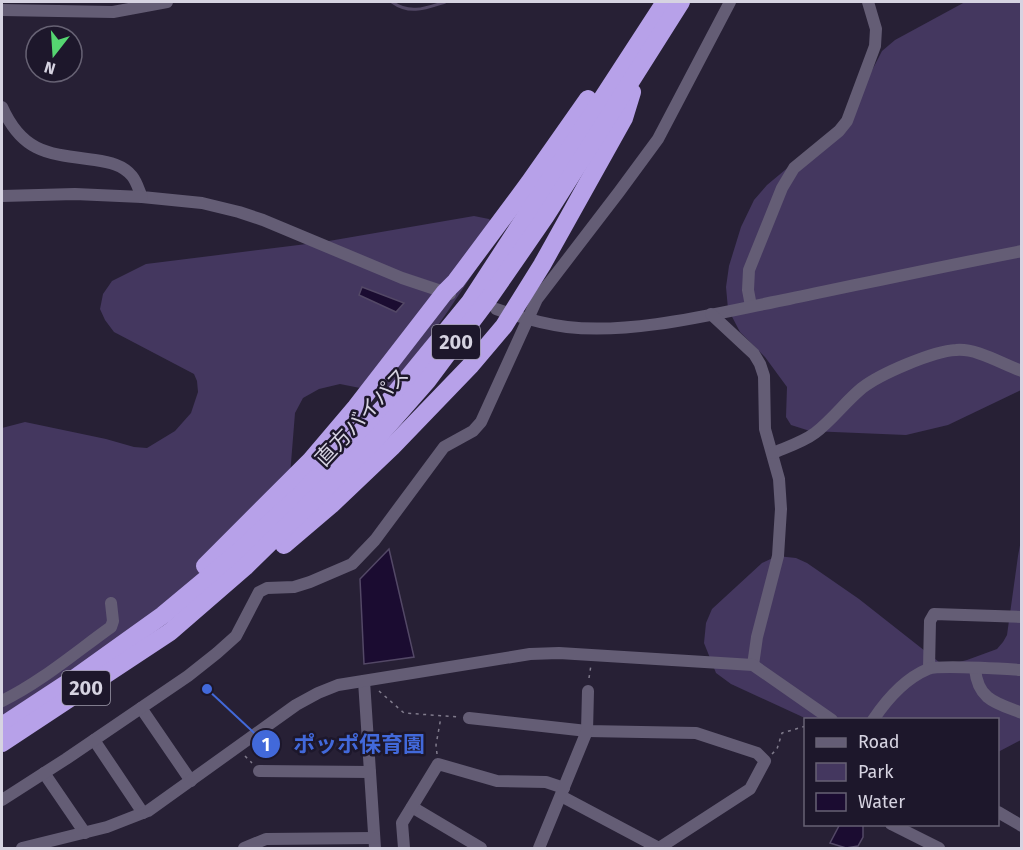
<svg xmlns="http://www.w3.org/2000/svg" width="1023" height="850" font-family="'Fira Sans','Noto Sans JP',sans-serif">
  <rect width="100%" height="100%" fill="#272035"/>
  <g fill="#44375f">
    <path d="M965,2H1021V390L948,425L906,435L810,431L791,425L786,417L787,387L765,357L740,332L728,309L726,287L729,266L741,227L754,200L767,185L827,135L852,109L882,51L895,40Z"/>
    <path d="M474,216L489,219L492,223L490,248L448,311L393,389L380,392L340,384L319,389L303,398L295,413L289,488L264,537L4,717L2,714V428L25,422L106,439L134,447L147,448L175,431L191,413L198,392L197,381L194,374L114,332L105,320L100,309L103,294L112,281L146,264L323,242Z"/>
    <path d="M1021,540V740L998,752V720L807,719L731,684L716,673L704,643L706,623L712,609L762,563L777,556L796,558L807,563L859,599L939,662L951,664L967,660L997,649L1003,642L1007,635L1018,556Z"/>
  </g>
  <g fill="#1b0c31" stroke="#534866" stroke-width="1.5">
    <path d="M362,287L404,303L396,312L359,295Z"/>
    <path d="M389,549L414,657L364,664L360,579Z"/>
    <path d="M840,824L863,825V837L858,846L846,848L830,843Z"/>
  </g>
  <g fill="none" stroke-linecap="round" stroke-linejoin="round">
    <path stroke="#534866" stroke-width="3" d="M392,2C410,15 426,8 445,2"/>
    <g stroke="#807b8c" stroke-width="1.5" stroke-dasharray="3 4.5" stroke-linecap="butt">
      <path d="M589,678L591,665"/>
      <path d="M379,691L404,713L459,717"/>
      <path d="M437,754L436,745L441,717"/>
      <path d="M772,754L777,749L782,733L806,726"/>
      <path d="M245,756L252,763"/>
    </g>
    <g stroke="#645d75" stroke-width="12">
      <path d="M2,10L113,12L167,2"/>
      <path d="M2,107C23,154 50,154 95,160C109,162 123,165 132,176C137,182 139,191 142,197L202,203L239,212L263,220L402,278L450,294"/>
      <path d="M2,196L75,194L142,197"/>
      <path d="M751,306L748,290L749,270L782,188L794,168L839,131L847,121L875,46L876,29L868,2"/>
      <path d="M496,309C519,317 543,324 567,327C635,335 721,312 789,299C866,283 944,266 1022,251"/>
      <path d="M711,314L754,354L760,364L764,376L765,429L779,479L781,509L778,556L757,637L753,665"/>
      <path d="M773,453C787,447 803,442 815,433C832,420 845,402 862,388C880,374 933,351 956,350C977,348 1002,364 1022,371"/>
      <path d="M929,668L930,621L934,614L1022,617"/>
      <path d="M975,669C978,700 996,703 1022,713"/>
      <path d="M364,681L375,848"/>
      <path d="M2,701C41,682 76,652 111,627L113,621L111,603"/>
      <path d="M141,708L191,781"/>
      <path d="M469,718L587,731L696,733L757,753L765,761L750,789L659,848"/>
      <path d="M873,720C887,699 904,679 928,669C938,665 1005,669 1022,670"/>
      <path d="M94,740L143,813"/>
      <path d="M259,771L370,772"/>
      <path d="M44,773L85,833"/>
      <path d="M561,796L659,848"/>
      <path d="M2,800L66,759L188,676L217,653L236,636L259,592L267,588L294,587L310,582L352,564L375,540L444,447L473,431L481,422L537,299L619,192L658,139L730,2"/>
      <path d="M412,807L481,848"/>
      <path d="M998,812L1022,826"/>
      <path d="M891,824L939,848"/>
      <path d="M22,848L107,827L148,811L296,705L318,693L338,685L530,654L559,653L753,665L832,720"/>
      <path d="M244,848L266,839L374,838"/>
      <path d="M404,848L402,823L438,764L497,781L546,782L564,788"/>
      <path d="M539,848L587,731L588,691"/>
    </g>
    <g stroke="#b7a1e9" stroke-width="18">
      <path d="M284,545L331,505L392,447L471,365L504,326L542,265L624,118L632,92"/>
      <path d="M205,566L311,460L356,407L445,292L456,281L529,183L588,99"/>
      <path d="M2,726L75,678L163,615L235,555L301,494L384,407L470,302L665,2"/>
      <path d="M2,743L170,632L245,567L376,439L427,381L489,298L545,217L681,2"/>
    </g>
  </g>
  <g text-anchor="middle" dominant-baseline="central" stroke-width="5" stroke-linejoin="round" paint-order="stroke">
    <g fill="#1d172b" stroke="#9e9baa" stroke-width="1.5">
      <rect x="432" y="325" width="48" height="34" rx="4.5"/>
      <rect x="62" y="671" width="48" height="34" rx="4.5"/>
    </g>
    <g font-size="20" font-weight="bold" fill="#d6d3e1">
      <text x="456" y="342">200</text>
      <text x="86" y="688">200</text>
    </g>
    <g font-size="21" fill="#d6d3e1" stroke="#1d172b">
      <text transform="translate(362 417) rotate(-47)">直方バイパス</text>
    </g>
  </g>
  <path fill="none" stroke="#4269da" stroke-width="2" d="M207 689L266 744"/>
  <g fill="#4269da" stroke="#1d172b" stroke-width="2">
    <circle cx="207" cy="689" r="6"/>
    <circle cx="266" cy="744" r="15"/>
  </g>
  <g font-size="18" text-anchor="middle" font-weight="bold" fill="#fff">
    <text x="266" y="751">1</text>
  </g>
  <g font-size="22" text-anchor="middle" font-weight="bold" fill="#4269da" stroke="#1d172b" stroke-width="5" stroke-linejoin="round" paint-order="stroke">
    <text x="359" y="752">ポッポ保育園</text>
  </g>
  <rect width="1023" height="850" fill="none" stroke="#d6d3e1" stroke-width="6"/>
  <rect x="804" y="718" width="195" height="108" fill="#1d172b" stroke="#676274" stroke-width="1.5"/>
  <rect x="816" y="738" width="30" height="9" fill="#645d75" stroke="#676274" stroke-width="1.5"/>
  <text x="858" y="748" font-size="18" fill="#d6d3e1">Road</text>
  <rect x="816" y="763" width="30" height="18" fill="#44375f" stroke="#676274" stroke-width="1.5"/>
  <text x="858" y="778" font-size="18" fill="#d6d3e1">Park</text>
  <rect x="816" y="793" width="30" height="18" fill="#1b0c31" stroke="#676274" stroke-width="1.5"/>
  <text x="858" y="808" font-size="18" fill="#d6d3e1">Water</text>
  <g transform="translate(54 54) rotate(197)"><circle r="28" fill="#1d172b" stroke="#676274" stroke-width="1.5"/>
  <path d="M0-4.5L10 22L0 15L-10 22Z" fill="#55d671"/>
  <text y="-9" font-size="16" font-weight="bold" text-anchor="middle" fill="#d6d3e1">N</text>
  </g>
</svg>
